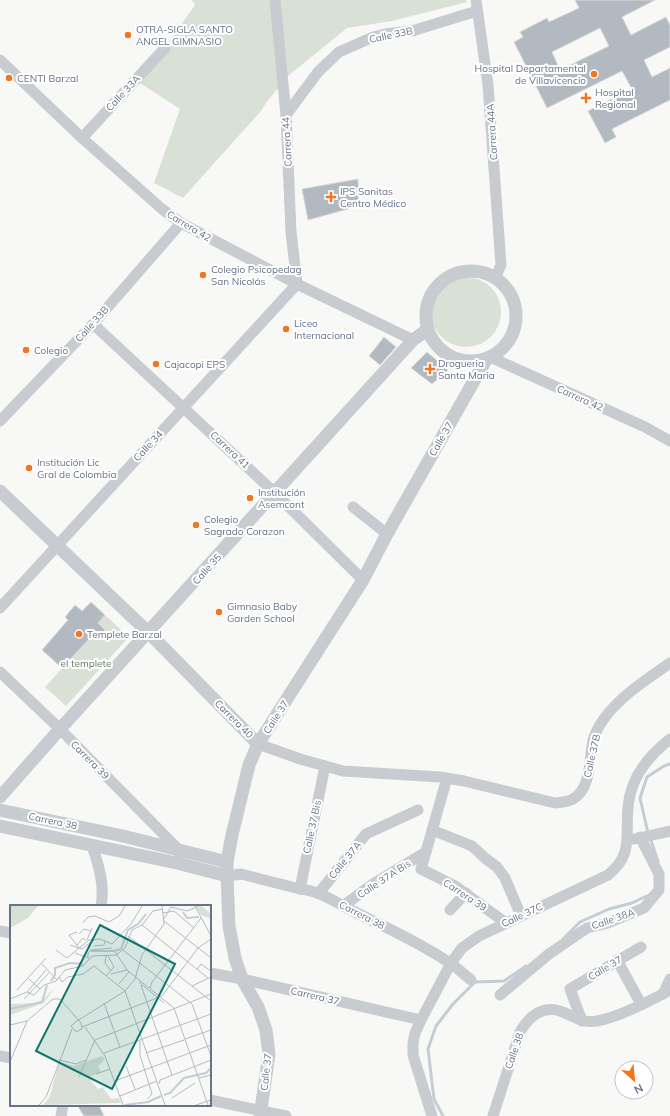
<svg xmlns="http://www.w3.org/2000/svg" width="670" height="1116" font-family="Mulish,sans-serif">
  <rect width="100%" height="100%" fill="#f8f9f6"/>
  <g fill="#d9e1d7">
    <path d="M192,0H466L467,2L392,21L347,28L288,76L266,103L261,111L183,198L154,183L180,109L140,83L195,5Z"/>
    <circle cx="466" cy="312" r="35"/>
    <path d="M105,615L129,637L66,706L45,687L90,638L94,641L105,630L98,623Z"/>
  </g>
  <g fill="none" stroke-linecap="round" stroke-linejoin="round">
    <g stroke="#c5cdd4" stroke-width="3">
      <path d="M648,833L640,798L647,777L664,766L670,764"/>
      <path d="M650,838L658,861"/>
      <path d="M563,939L580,922L609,909L632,903L651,894"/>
      <path d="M443,1116L434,1099L428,1049L436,1026L453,1004L475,982L504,981L526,966"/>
    </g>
  </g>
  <g fill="#b3b9c0" stroke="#dadbd8" fill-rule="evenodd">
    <path d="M575,0H655L622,17L631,35L666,17L670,25V47L644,60L652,77L670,68V100L612,129L616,137L605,143L588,111L632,89L622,71L547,108L514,42L523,37L520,32L547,18L549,22L579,8ZM600,28L609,46L560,70L552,52Z"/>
    <path d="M358,179L359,206L308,220L302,189Z"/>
    <path d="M384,337L396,347L380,365L369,356Z"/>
    <path d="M427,352L448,370L432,384L411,368Z"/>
    <path d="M91,602L105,615L98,623L105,630L94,641L90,638L62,668L42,650L68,620L65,617L75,605L82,611Z"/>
    <path d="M77,1105H99L104,1116H84Z"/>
  </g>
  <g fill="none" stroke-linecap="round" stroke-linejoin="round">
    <g stroke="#c8cbcf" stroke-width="11">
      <path d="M476,0L488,85L501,265L495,278"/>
      <path d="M0,60L82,138L162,209L181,223L297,284L413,340"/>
      <path d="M286,115L318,72L339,52L373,37L385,34L412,31L477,11"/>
      <path d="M82,138L165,48"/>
      <path d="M93,324L275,493L363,580"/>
      <path d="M490,357L645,427L670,441"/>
      <path d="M0,421L93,324L181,223"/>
      <path d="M353,507L387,534"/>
      <path d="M0,608L297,284L291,232L286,115L275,0"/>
      <path d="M0,672L60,729L179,850V853"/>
      <path d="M258,744L300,759L343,771L440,777L464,781L555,803C562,802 568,802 573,799C592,788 589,758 593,740C595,733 599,726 603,720C620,696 646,680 670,663"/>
      <path d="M447,778L421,869L455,886L506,923"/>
      <path d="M432,830L472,846L485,858L497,867L505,878L521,916"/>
      <path d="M634,839L670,831"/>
      <path d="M92,846C99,865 105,886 101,906"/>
      <path d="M227,876L241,874L300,889C320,891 335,902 353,911C385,927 419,942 450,963C457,968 464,974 471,980"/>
      <path d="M300,889L325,766"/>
      <path d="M319,893L366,834L418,810"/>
      <path d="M343,906L373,884L426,852"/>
      <path d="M450,910L466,893"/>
      <path d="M0,931L11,933"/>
      <path d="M617,960L641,1004"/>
      <path d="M210,973L242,979L421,1020"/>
      <path d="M663,994L670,979"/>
      <path d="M500,995L549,954L587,928L608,923L644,908L659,890V874L640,837"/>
      <path d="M582,1021L570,989L641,947"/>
      <path d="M0,1056L11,1058"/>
      <path d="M210,1100L286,1116"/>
      <path d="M61,1116L63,1105"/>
      <path d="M432,1116L413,1055V1043L415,1033L421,1020L451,963L462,948L479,936L608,875C634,854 625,836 628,808C630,779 648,756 670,739"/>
      <path d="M493,1116L520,1032C524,1025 529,1018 536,1014C560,999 574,1026 597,1021C619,1017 650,1001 670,990"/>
    </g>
    <g stroke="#c8cbcf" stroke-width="13">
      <circle cx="471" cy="316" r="45"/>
      <path d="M0,491L149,633L258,744"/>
      <path d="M0,797L60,729L413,340L428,329"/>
      <path d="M0,810L123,836L227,862"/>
      <path d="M0,826L177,863L227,876"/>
      <path d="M260,1116L269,1054L266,1030L258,1007L242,979L235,958L229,926L227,876V862L232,835L249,765L258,744L363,580L387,534L487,358"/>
    </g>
  </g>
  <g fill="#f0771f" stroke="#fff" stroke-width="1.5">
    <circle cx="128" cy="35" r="4"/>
    <circle cx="594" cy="74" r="4"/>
    <circle cx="9" cy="78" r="4"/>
    <path d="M584 92h4v4h4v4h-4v4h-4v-4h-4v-4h4z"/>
    <path d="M329 191h4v4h4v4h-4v4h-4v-4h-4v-4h4z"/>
    <circle cx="203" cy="275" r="4"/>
    <circle cx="286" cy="329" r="4"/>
    <circle cx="26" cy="350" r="4"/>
    <circle cx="156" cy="364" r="4"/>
    <path d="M428 363h4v4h4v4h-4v4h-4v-4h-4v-4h4z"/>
    <circle cx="29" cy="468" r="4"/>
    <circle cx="250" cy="498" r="4"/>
    <circle cx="196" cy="525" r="4"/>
    <circle cx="219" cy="612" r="4"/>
    <circle cx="79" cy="634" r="4"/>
  </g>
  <g text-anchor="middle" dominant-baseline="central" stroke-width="4" stroke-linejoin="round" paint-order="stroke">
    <g font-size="10" fill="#667389" stroke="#fff" text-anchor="start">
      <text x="136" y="29">OTRA-SIGLA SANTO<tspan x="136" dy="12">ANGEL GIMNASIO</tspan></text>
      <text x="586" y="68" text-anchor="end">Hospital Departamental<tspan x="586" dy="12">de Villavicencio</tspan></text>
      <text x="17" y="78">CENTI Barzal</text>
      <text x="595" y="92">Hospital<tspan x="595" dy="12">Regional</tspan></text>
      <text x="340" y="191">IPS Sanitas<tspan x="340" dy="12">Centro Médico</tspan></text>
      <text x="211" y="269">Colegio Psicopedag<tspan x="211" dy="12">San Nicolás</tspan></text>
      <text x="294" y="323">Liceo<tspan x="294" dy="12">Internacional</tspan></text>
      <text x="34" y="350">Colegio</text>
      <text x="438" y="363">Drogueria<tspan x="438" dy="12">Santa Maria</tspan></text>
      <text x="164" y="364">Cajacopi EPS</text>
      <text x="37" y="462">Institución Lic<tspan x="37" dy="12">Gral de Colombia</tspan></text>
      <text x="258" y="492">Institución<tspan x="258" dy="12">Asemcont</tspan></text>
      <text x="204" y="519">Colegio<tspan x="204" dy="12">Sagrado Corazon</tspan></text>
      <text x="227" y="606">Gimnasio Baby<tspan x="227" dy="12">Garden School</tspan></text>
      <text x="87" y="634">Templete Barzal</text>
    </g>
    <g font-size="10" fill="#667389" stroke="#fff">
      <text transform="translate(391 35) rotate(-12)">Calle 33B</text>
      <text transform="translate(123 93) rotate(-47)">Calle 33A</text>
      <text transform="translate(492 132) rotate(-94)">Carrera 44A</text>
      <text transform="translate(287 142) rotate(-93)">Carrera 44</text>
      <text transform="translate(189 226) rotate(31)">Carrera 42</text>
      <text transform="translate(92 324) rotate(-48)">Calle 33B</text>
      <text transform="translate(580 398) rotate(24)">Carrera 42</text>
      <text transform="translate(441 439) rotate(-60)">Calle 37</text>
      <text transform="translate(148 446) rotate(-47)">Calle 34</text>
      <text transform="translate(230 450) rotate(43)">Carrera 41</text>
      <text transform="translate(207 569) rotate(-48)">Calle 35</text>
      <text transform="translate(276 717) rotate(-57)">Calle 37</text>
      <text transform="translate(234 719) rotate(45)">Carrera 40</text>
      <text transform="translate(592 756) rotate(-77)">Calle 37B</text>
      <text transform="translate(90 760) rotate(45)">Carrera 39</text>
      <text transform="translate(53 821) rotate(12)">Carrera 38</text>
      <text transform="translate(312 827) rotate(-78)">Calle 37 Bis</text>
      <text transform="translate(345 860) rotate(-51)">Calle 37A</text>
      <text transform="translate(384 879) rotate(-33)">Calle 37A Bis</text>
      <text transform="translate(465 895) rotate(33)">Carrera 39</text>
      <text transform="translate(362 915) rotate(27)">Carrera 38</text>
      <text transform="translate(522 915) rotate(-25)">Calle 37C</text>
      <text transform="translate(613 919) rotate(-19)">Calle 38A</text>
      <text transform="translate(605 968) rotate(-31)">Calle 37</text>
      <text transform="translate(315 996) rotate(13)">Carrera 37</text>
      <text transform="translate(514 1051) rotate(-71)">Calle 38</text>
      <text transform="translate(266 1072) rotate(-84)">Calle 37</text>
    </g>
    <g font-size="10" fill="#617a61" stroke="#fff">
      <text x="86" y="663">el templete</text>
    </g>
  </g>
  <g transform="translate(10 905)">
    <rect width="201" height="201" fill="#f8f9f6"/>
    <path d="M0,1H28L18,13L0,23ZM192,1L201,9V14L191,10L187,3ZM45,82L34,98L0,110V99L24,98L33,95ZM92,151L95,154L88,161L91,167L80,172L81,176L88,184L93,182L101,194L109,193L111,198L33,200L40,191L49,157L64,161Z" fill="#d9e1d7"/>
    <path fill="none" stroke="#c5cdd4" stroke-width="2" d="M173,7L177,13L189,12M81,46H104L111,44L118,25L128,19L136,9M41,76L45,70V63L60,58L73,59M0,104L32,97L37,80M154,190L160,188L174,173L196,168L201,163M115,200L138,197L151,191"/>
    <path fill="none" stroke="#b5bbc4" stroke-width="1" d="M185,1L201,31M153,8L164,6L184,23M154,14L161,2L177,6L189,1M154,16L201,53M73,18L78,12L85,11L99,17L109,11L115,1M132,20L198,73M67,27L59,30L69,43M69,29L74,24L81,26M118,31L201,96M77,35L82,23M60,40L72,44L84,35M67,40L73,33L76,36M84,41L94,40L95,36M46,45L57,53L79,35L90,34L102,39L121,19L132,1M113,45L182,99L201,151M105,47L118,66L164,103L198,200M65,48L79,53M96,51L95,58L101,66M78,53V48L81,45L102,43M32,59L47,75M187,64L191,59L201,66M101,69L117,65M96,71L104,62L98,51M49,72L52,77L58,72L73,69L84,61L115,86L155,200M19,74L30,84M129,77L154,98M109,79L119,67M131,80L162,170M182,81L201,72M140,83L142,77L191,13M7,85L36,53M17,87L24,90L34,80L46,76L55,65L73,61L82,51L106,50L115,43L122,25L132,20L143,6L153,4M0,94L17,87L36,65M14,94L39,68M94,98L110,142M67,116L115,86L125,74L132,50L154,19L152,1M0,120L17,116M72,122L152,91L188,43L201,34M75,122L95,151L113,200M175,134L201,125M130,135V150L142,189L137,194M94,148L201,109M136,148L174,135M49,155L66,159L76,155M0,157L17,116L43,94H50L71,118L72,124L66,127L61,121L67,116M116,161L125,184M86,169L100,164M69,172L85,135L201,89M189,173L201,170M105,176L201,140M149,179L150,175L201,155M110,191L147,176M162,193L185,178M29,200L36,192L62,124M186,200L201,195"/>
    <path fill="#0f766e" fill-opacity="0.15" stroke="#0f766e" stroke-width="2" d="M90,20L165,59L102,184L26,146Z"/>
    <rect width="201" height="201" fill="none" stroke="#667389" stroke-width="2"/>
  </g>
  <g transform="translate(634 1080) rotate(153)"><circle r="19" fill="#ffffff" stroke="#c2c7d0"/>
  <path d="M0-3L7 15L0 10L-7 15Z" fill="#f0771f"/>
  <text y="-6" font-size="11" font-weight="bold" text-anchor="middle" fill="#667389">N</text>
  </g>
</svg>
